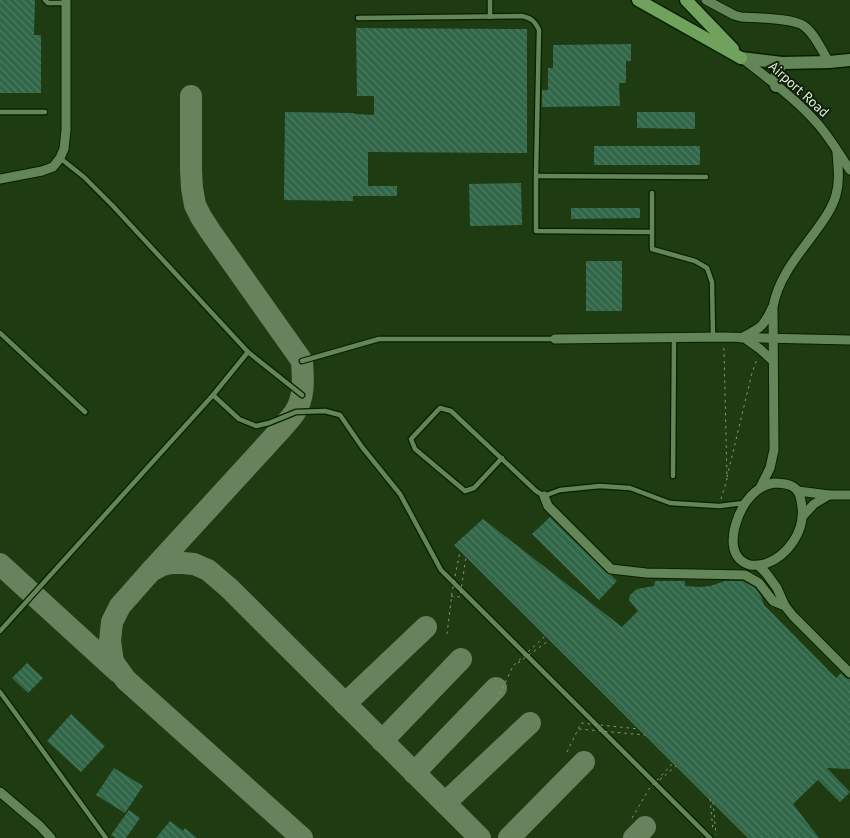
<svg xmlns="http://www.w3.org/2000/svg" width="850" height="838" font-family="'PT Sans',sans-serif">
  <defs>
    <pattern id="building-back-hatch" width="6" height="6" patternUnits="userSpaceOnUse" patternTransform="scale(1.25)"><rect width="6" height="6" fill="#316648"/><path d="M-1 5l2 2M0 0l6 6M5-1l2 2" fill="none" stroke="#4e7c62"/></pattern>
  </defs>
  <rect width="100%" height="100%" fill="#1e3b11"/>
  <g fill="none" stroke-linecap="round" stroke-linejoin="round">
    <g stroke="#68825e" stroke-width="22">
      <path d="M0,564L118,672"/>
      <path d="M152,570L283,427C287,422 292,417 295,412C305,396 303,379 302,361L210,231L201,217L195,205L192,188L191,170V96"/>
      <path d="M345,704L426,627"/>
      <path d="M382,741L461,659"/>
      <path d="M414,773L496,688"/>
      <path d="M445,803L530,723"/>
      <path d="M302,838L126,680L113,662L110,641L112,622L120,606L151,571L162,565L171,563H183L194,564L208,570L229,588L480,838"/>
      <path d="M509,838L584,762"/>
      <path d="M634,838L645,827"/>
    </g>
  </g>
  <g fill="url(#building-back-hatch)">
    <path d="M0,0H35L34,35H41V93H0Z"/>
    <path d="M356,28L527,29V153L368,152V186H397V196H353V201L284,200L285,112L354,113V114L374,115V96H357Z"/>
    <path d="M631,44V61H626V83H619L620,106L542,107V90H548V68H553V45Z"/>
    <path d="M637,112H695V129L637,128Z"/>
    <rect x="594" y="146" width="106" height="19"/>
    <path d="M521,183L522,225L470,226L469,184Z"/>
    <path d="M571,208H640V218L571,219Z"/>
    <rect x="586" y="261" width="36" height="50"/>
    <path d="M550,517L607,573L611,575L617,581L599,600L532,534Z"/>
    <path d="M483,519L622,627L638,611L629,600L630,595L637,589L654,586L655,581H685V586L700,587L710,586L725,581H743L755,588L761,596L764,605L836,678L841,673L846,678L850,679V769L827,768L850,792L840,802L818,780L793,804L819,838H748L454,545Z"/>
    <path d="M27,663L43,678L28,693L12,678Z"/>
    <path d="M71,714L105,746L81,772L47,741Z"/>
    <path d="M114,768L143,786L125,813L96,795Z"/>
    <path d="M129,810L140,818L126,838H116L111,835Z"/>
    <path d="M170,821L183,831L185,828L197,838H156Z"/>
  </g>
  <g fill="none" stroke-linecap="round" stroke-linejoin="round">
    <g stroke="#052100" stroke-width="7">
      <g id="lane">
        <path d="M45,0L48,3H66"/>
        <path d="M490,17V0"/>
        <path d="M358,18L522,16C531,18 535,21 539,30L536,176V231L652,232"/>
        <path d="M0,112H45"/>
        <path d="M60,158L84,177L113,206L248,352L302,395"/>
        <path d="M536,176L706,177"/>
        <path d="M652,193V249L695,261L707,268L712,282L713,338"/>
        <path d="M0,333L85,412"/>
        <path d="M302,361L379,339H555"/>
        <path d="M213,395L239,419L256,426L269,423L296,412L325,411L340,415L362,447L400,494L441,570L710,838"/>
        <path d="M502,458L474,488L465,491L415,449L411,439L440,408L451,411L536,491L544,496L560,490L600,486L630,488L670,503L719,506L744,503"/>
        <path d="M673,476L674,338"/>
        <path d="M0,631L213,395L248,352"/>
        <path d="M0,692L106,838"/>
      </g>
    </g>
    <g stroke="#052100" stroke-width="11">
      <g id="street">
        <path d="M706,0L734,15L741,17C755,18 793,18 804,26C815,34 822,51 829,62"/>
        <path d="M742,58C767,78 795,98 816,122C829,136 839,154 850,170"/>
        <path d="M0,179L42,171L53,167L60,158L64,149L66,130V0"/>
        <path d="M741,338C760,328 763,328 772,308"/>
        <path d="M555,339L723,337L850,340"/>
        <path d="M746,339L760,349L773,361"/>
        <path d="M774,483C782,483 794,484 798,492C801,496 801,502 802,507C805,531 788,556 765,564C760,565 755,566 750,565C727,558 732,532 739,515C741,511 743,506 746,502C753,492 762,485 774,483Z"/>
        <path d="M760,488L770,468L774,450L773,307C778,278 798,255 815,232C823,221 832,209 836,195C840,181 838,167 837,152"/>
        <path d="M798,491L829,495H850"/>
        <path d="M544,496L548,506L611,569L646,573L745,575L759,583L773,601L785,606"/>
        <path d="M802,517L814,504L829,495"/>
        <path d="M759,566L766,573L777,588L785,606L793,616L850,673"/>
        <path d="M0,792L40,826L51,838"/>
      </g>
    </g>
    <g stroke="#052100" stroke-width="15">
      <g id="secondary">
        <path d="M741,58L782,63L829,62L850,60"/>
        <path d="M776,86C776,77 776,71 782,63"/>
      </g>
    </g>
    <g stroke="#052100" stroke-width="15">
      <g id="primary">
        <path d="M638,0L741,58"/>
        <path d="M686,0L733,49"/>
      </g>
    </g>
    <g stroke="#839a79" stroke-width="1" stroke-dasharray="2.5 4" stroke-linecap="butt">
      <path d="M727,477L752,373L757,359"/>
      <path d="M721,499L727,479L724,349L722,347"/>
      <path d="M710,799L713,830"/>
      <path d="M713,802L716,835"/>
    </g>
    <use href="#lane" stroke="#648558" stroke-width="4.5"/>
    <use href="#street" stroke="#648558" stroke-width="9"/>
    <use href="#secondary" stroke="#648558" stroke-width="12"/>
    <use href="#primary" stroke="#71a25d" stroke-width="12"/>
    <g stroke="#839a79" stroke-width="1" stroke-dasharray="2.5 4" stroke-linecap="butt">
      <path d="M451,596L460,597L466,557"/>
      <path d="M447,634L452,593L460,551"/>
      <path d="M518,663L548,641"/>
      <path d="M497,700L513,666L545,636"/>
      <path d="M579,729L645,735"/>
      <path d="M567,752L581,723L639,729"/>
      <path d="M655,784L676,766"/>
      <path d="M632,818L649,789L673,763"/>
    </g>
  </g>
  <g text-anchor="middle" dominant-baseline="central" stroke-width="4" stroke-linejoin="round" paint-order="stroke">
    <g font-size="14" fill="#ddefd6" stroke="#111e0c">
      <text transform="translate(799 89) rotate(42)">Airport Road</text>
    </g>
  </g>
</svg>
